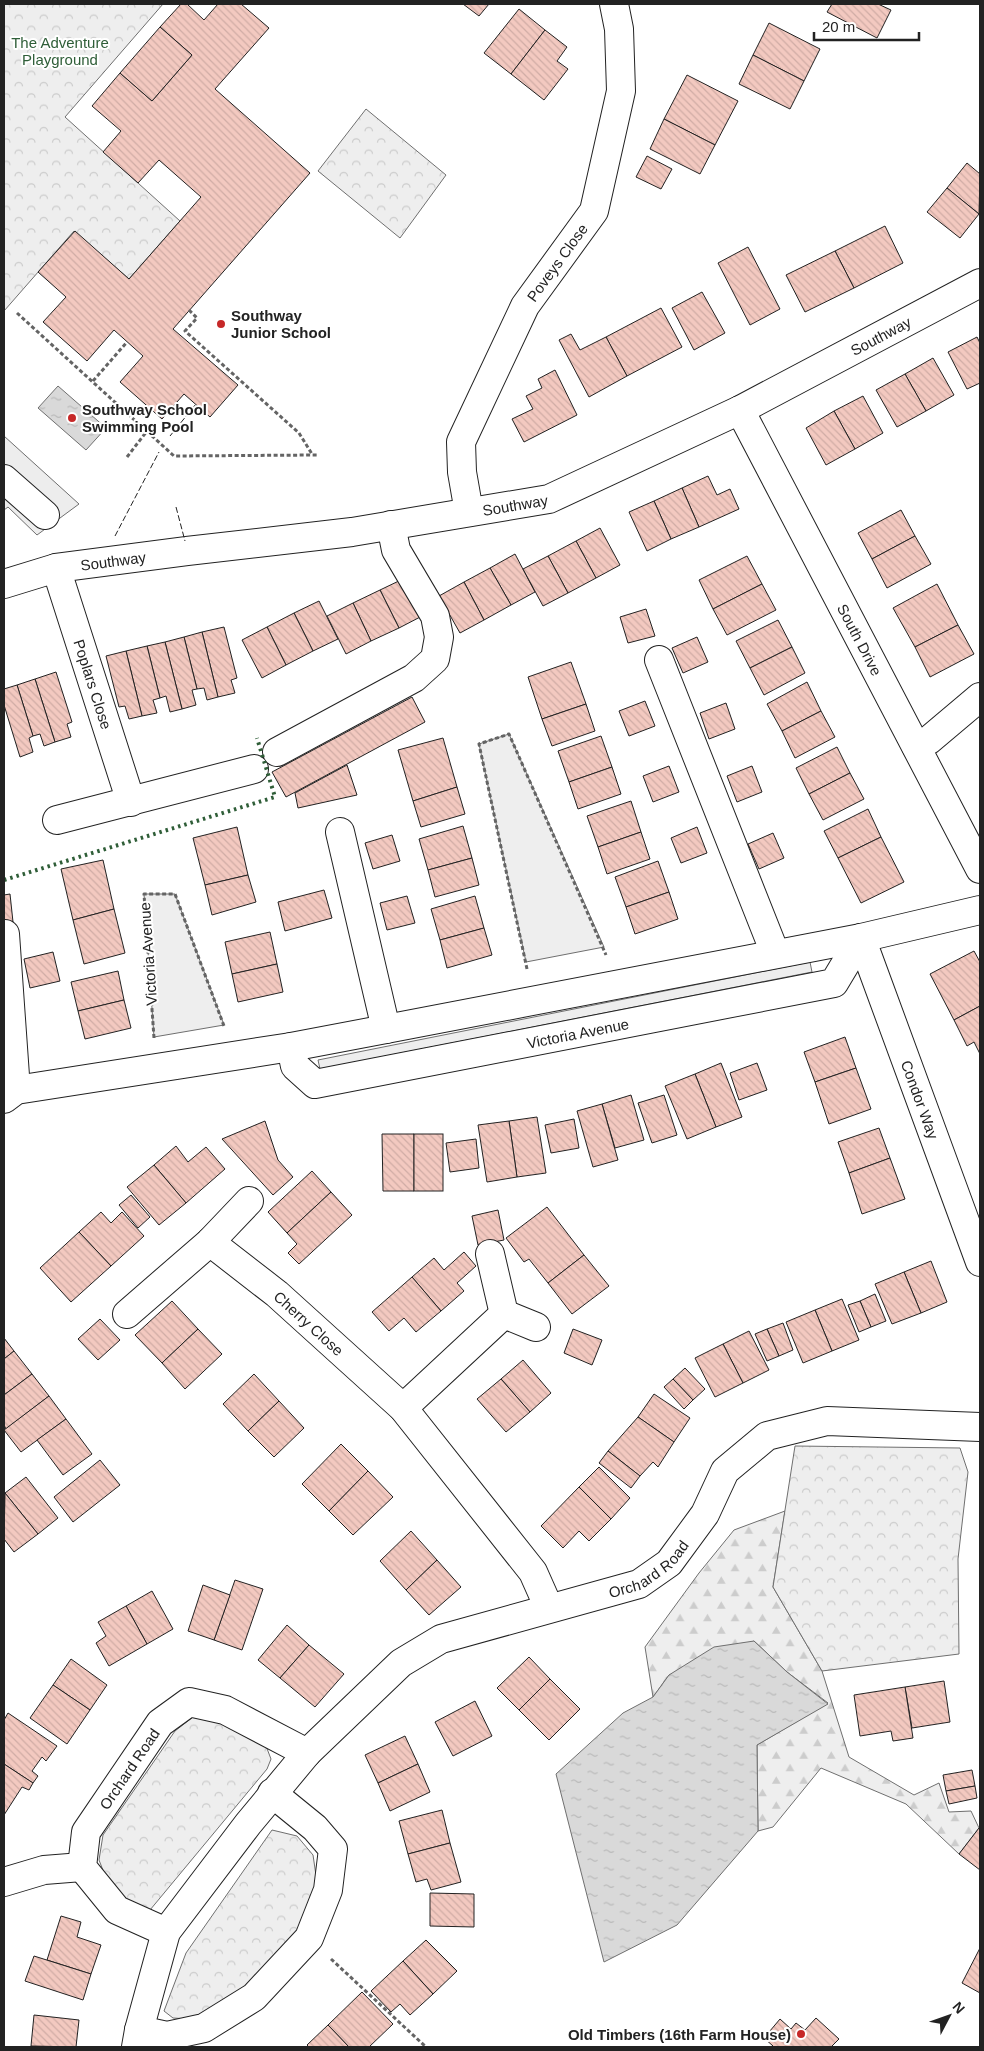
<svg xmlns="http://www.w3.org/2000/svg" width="984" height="2051" font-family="Helvetica,sans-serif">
  <defs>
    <pattern id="forest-firs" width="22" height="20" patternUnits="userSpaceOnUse" patternTransform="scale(1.25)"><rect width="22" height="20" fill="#eee"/><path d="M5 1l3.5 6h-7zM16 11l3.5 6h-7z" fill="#ccc"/></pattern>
    <pattern id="park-crowns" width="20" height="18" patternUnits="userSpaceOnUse" patternTransform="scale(1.25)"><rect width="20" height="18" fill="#eee"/><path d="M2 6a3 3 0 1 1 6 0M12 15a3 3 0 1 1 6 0" fill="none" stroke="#ccc"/></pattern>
    <pattern id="water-ripples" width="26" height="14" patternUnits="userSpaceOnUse" patternTransform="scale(1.25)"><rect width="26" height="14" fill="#d9d9d9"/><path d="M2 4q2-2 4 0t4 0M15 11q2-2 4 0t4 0" fill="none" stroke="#bababa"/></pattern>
    <pattern id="building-back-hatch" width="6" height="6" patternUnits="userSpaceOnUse" patternTransform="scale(1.25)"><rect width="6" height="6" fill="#f3c9c0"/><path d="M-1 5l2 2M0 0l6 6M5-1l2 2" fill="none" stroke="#d0aca5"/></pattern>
  </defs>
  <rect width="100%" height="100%" fill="#fff"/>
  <g fill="#eee" stroke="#6f6f6f">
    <path d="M509,734L604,947L526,962L479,744Z"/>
    <path d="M144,894H175L224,1025L154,1037Z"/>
    <path d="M810,962L812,972L320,1069L318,1060Z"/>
  </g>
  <path fill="url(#forest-firs)" stroke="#6f6f6f" d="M785,1511L773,1587L822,1671L849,1757L914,1795L939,1783L949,1812L971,1811L979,1828L959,1854L906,1804L821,1768L773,1827L758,1831L757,1745L828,1703L787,1672L754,1641L669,1675L653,1697L645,1647L699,1573L734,1530Z"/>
  <g fill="url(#park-crowns)" stroke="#6f6f6f">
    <path d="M4,4H163L65,117L180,221L129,279L74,231L4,311Z"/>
    <path d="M366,109L446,175L400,238L318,171Z"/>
    <path d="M795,1446L960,1448L968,1472L958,1559L959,1654L822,1671L773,1587Z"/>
    <path d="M193,1717L215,1718L266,1746L271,1759L267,1769L150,1910L124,1901L108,1883L99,1860L103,1835L175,1731Z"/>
    <path d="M272,1830L297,1836L313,1855L318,1889L298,1930L243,1992L190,2019L173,2018L164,2011L186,1953Z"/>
  </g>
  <path fill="#ededed" stroke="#6f6f6f" d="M4,436L79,504L37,535L8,507L4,510Z"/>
  <g fill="url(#water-ripples)" stroke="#6f6f6f">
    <path d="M58,386L106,428L86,450L38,408Z"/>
    <path d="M754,1641L787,1672L828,1704L757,1745L758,1831L677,1925L604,1962L556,1774L623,1713L653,1697L669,1675L714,1647Z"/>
  </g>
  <g fill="url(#building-back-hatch)" stroke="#222">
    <path d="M181,4H187L204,20L218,4H241L269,28L215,89L310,173L173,329L238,385L210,417L184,394L162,419L120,382L143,356L114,330L87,361L43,322L66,297L38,272L75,231L129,279L201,197L159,160L138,183L103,152L121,131L92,106L120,73L152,101L192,55L160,27Z"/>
    <path d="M463,4H489L479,16Z"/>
    <path d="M832,4H878L891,10L877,38L827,12Z"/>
    <path d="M519,9L545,30L511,74L484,53Z"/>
    <path d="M769,23L820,49L804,81L753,55Z"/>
    <path d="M160,27L192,55L152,101L120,73Z"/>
    <path d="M545,30L567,47L557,61L568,69L544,100L511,74Z"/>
    <path d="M753,55L804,81L790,109L739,84Z"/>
    <path d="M687,75L738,101L715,145L664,119Z"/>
    <path d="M664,119L715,145L700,174L650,149Z"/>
    <path d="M647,156L672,169L661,189L636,177Z"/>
    <path d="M967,163L980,174L979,214L947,188Z"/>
    <path d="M947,188L979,214L960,238L927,212Z"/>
    <path d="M885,226L903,263L854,288L835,251Z"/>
    <path d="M748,247L780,309L750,325L718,263Z"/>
    <path d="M835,251L854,288L805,312L786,275Z"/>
    <path d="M702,292L725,333L694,350L672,308Z"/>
    <path d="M661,308L682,347L627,376L606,337Z"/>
    <path d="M571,334L580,350L606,337L627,376L589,397L559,340Z"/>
    <path d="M977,337L980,343V383L967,389L948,352Z"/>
    <path d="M933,358L954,395L926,411L905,374Z"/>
    <path d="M555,370L577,415L524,442L512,419L533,409L526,396L542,388L538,379Z"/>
    <path d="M905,374L926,411L897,427L876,390Z"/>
    <path d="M863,396L883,433L855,449L834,411Z"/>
    <path d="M834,411L855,449L826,465L806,428Z"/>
    <path d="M708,476L717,495L730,489L739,509L699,527L682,488Z"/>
    <path d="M682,488L699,527L671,539L654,501Z"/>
    <path d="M654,501L671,539L647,551L629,512Z"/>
    <path d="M901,510L915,536L872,559L858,533Z"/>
    <path d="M600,528L620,565L596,578L576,541Z"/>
    <path d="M915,536L931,564L887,588L872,559Z"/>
    <path d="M576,541L596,578L568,593L548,556Z"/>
    <path d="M515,554L535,592L511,605L490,568Z"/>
    <path d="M548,556L568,593L543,606L523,569Z"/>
    <path d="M747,556L762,584L713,609L699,580Z"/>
    <path d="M490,568L511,605L484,620L464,582Z"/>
    <path d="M405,578L424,615L399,628L380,590Z"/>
    <path d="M464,582L484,620L460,633L439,596Z"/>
    <path d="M762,584L776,610L727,635L713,609Z"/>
    <path d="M937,584L958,625L915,647L893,608Z"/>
    <path d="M380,590L399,628L371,641L353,603Z"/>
    <path d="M319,601L338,639L313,651L294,613Z"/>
    <path d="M353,603L371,641L346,654L327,616Z"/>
    <path d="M646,609L655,636L628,643L620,617Z"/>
    <path d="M294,613L313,651L286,665L267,627Z"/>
    <path d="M778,620L792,647L750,668L736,641Z"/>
    <path d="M958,625L974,654L930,677L915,647Z"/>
    <path d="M224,627L237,678L231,680L235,693L218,697L202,632Z"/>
    <path d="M267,627L286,665L262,678L242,640Z"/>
    <path d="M202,632L218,697L207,700L204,688L197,689L184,637Z"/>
    <path d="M184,637L197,689L192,690L196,705L182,709L165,642Z"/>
    <path d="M697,637L708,662L683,673L672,648Z"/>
    <path d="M165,642L182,709L170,712L166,696L160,698L147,646Z"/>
    <path d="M147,646L160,698L153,700L157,713L142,716L126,651Z"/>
    <path d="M792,647L805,673L764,695L750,668Z"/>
    <path d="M126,651L142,716L129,719L125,706L119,707L106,656Z"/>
    <path d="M571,662L586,704L542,719L528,677Z"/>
    <path d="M56,672L72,722L67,724L71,737L55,742L35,679Z"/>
    <path d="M35,679L55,742L44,746L40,734L33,736L17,685Z"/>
    <path d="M807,682L821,711L782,731L767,704Z"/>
    <path d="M17,685L33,736L29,738L33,752L20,757L4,705V689Z"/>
    <path d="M412,697L425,722L286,797L272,772Z"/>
    <path d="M645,701L655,726L629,736L619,711Z"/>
    <path d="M726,703L735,729L709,739L700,713Z"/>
    <path d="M586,704L595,731L552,746L542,719Z"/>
    <path d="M821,711L835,737L795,758L782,731Z"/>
    <path d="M601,736L612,767L569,782L558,751Z"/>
    <path d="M443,738L457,787L413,801L398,750Z"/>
    <path d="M837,747L850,773L809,794L796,768Z"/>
    <path d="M347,765L357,795L298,808L295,793Z"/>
    <path d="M669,766L679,792L653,802L643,776Z"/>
    <path d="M752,766L762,792L737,802L727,776Z"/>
    <path d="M612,767L621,794L578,809L569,782Z"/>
    <path d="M850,773L864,799L823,820L809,794Z"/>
    <path d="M457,787L465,814L421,827L413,801Z"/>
    <path d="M631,801L641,832L598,847L587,816Z"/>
    <path d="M868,809L881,837L838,858L824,831Z"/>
    <path d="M463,826L472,858L428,870L419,839Z"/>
    <path d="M237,827L248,875L205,885L193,838Z"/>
    <path d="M697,827L707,853L681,863L671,838Z"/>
    <path d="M641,832L650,859L607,874L598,847Z"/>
    <path d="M773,833L784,858L759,869L748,844Z"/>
    <path d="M392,835L400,861L373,869L365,843Z"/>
    <path d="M881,837L904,882L861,903L838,858Z"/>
    <path d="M472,858L479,885L435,897L428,870Z"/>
    <path d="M103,860L114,909L73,920L61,869Z"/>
    <path d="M658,861L669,892L626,907L615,877Z"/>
    <path d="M248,875L256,902L212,915L205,885Z"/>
    <path d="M324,890L332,918L285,931L278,902Z"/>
    <path d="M669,892L678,919L635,934L626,907Z"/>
    <path d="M10,894L13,922L4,923V895Z"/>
    <path d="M407,896L415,923L387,930L380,903Z"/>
    <path d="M475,896L484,928L440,940L431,909Z"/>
    <path d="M114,909L125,953L84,964L73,920Z"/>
    <path d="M484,928L492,955L447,968L440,940Z"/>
    <path d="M270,932L277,964L232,974L225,942Z"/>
    <path d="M974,951L980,962V1006L954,1020L930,974Z"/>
    <path d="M53,952L60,981L30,988L24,959Z"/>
    <path d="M277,964L283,992L238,1002L232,974Z"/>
    <path d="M118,971L124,1000L78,1011L71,982Z"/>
    <path d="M124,1000L131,1028L85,1039L78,1011Z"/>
    <path d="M980,1006V1054L974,1042L967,1046L954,1020Z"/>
    <path d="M845,1037L856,1068L815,1082L804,1052Z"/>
    <path d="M721,1063L742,1117L716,1127L695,1074Z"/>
    <path d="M757,1063L767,1090L739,1100L730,1073Z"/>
    <path d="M856,1068L871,1109L829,1124L815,1082Z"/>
    <path d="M695,1074L716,1127L687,1139L665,1086Z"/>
    <path d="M631,1095L644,1140L615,1148L602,1104Z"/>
    <path d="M664,1095L677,1135L652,1143L638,1103Z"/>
    <path d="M602,1104L618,1160L593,1167L577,1111Z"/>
    <path d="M537,1117L546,1173L517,1177L509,1121Z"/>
    <path d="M574,1119L579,1148L551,1153L545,1125Z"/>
    <path d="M265,1121L278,1160L293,1177L273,1195L222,1139Z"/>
    <path d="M509,1121L517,1177L487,1182L478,1125Z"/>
    <path d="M879,1128L890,1158L849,1173L838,1142Z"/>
    <path d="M382,1134H414V1191H383Z"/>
    <rect x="414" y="1134" width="29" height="57"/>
    <path d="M476,1139L479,1168L450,1172L446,1143Z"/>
    <path d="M176,1146L188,1162L206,1147L225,1169L186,1203L154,1165Z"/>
    <path d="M890,1158L905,1199L862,1214L849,1173Z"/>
    <path d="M154,1165L186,1203L159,1225L127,1187Z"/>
    <path d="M312,1171L331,1192L287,1233L268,1212Z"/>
    <path d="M331,1192L352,1215L299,1264L288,1253L297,1244L287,1233Z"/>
    <path d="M131,1195L150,1217L138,1228L119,1205Z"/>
    <path d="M547,1207L584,1255L548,1283L529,1259L524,1262L506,1238Z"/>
    <path d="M498,1210L504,1240L478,1245L472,1216Z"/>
    <path d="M101,1212L111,1223L122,1212L144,1236L111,1266L79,1232Z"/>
    <path d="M79,1232L111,1266L71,1302L40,1268Z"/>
    <path d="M464,1252L476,1266L457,1283L464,1291L441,1311L412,1277L434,1258L444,1270Z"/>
    <path d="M584,1255L609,1286L572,1314L548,1283Z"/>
    <path d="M931,1261L947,1302L921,1313L904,1272Z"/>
    <path d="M904,1272L921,1313L892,1324L875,1284Z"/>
    <path d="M412,1277L441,1311L416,1332L404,1318L389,1331L372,1312Z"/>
    <path d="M875,1294L886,1321L871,1327L860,1301Z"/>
    <path d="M842,1299L859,1340L832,1351L815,1310Z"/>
    <path d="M172,1301L198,1329L162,1363L135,1335Z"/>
    <path d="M860,1301L871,1327L859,1332L848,1305Z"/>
    <path d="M815,1310L832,1351L803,1363L786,1322Z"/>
    <path d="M100,1319L120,1340L98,1360L78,1339Z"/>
    <path d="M783,1323L793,1350L779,1356L767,1329Z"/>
    <path d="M198,1329L222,1354L185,1389L162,1363Z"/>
    <path d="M573,1329L602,1340L592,1365L564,1353Z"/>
    <path d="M767,1329L779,1356L767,1361L755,1334Z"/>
    <path d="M749,1331L769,1370L743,1383L723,1344Z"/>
    <path d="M4,1338L14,1351L4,1359Z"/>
    <path d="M723,1344L743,1383L715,1397L695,1358Z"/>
    <path d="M14,1351L32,1374L4,1395V1359Z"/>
    <path d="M523,1360L551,1393L530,1412L501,1379Z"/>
    <path d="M685,1368L705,1389L693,1400L673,1379Z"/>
    <path d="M32,1374L49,1396L6,1429L4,1425V1395Z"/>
    <path d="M254,1374L279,1401L248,1431L223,1404Z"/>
    <path d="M501,1379L530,1412L506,1432L477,1399Z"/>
    <path d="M673,1379L693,1400L684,1409L664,1387Z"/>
    <path d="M654,1394L690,1418L674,1442L638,1417Z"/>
    <path d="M49,1396L66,1419L21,1452L4,1430Z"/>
    <path d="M279,1401L304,1428L274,1457L248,1431Z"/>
    <path d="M638,1417L674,1442L658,1467L653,1462L640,1476L608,1451Z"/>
    <path d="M66,1419L92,1454L63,1475L37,1440Z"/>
    <path d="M341,1444L368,1471L329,1511L302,1484Z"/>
    <path d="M608,1451L640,1476L631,1488L599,1463Z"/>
    <path d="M100,1460L120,1485L73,1522L54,1497Z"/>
    <path d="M599,1467L630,1498L611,1519L579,1487Z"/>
    <path d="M368,1471L393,1497L353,1535L329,1511Z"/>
    <path d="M26,1477L58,1518L38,1534L5,1493Z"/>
    <path d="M579,1487L611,1519L589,1541L579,1531L563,1548L541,1526Z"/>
    <path d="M5,1493L38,1534L14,1552L4,1539Z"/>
    <path d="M411,1531L437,1560L406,1590L380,1561Z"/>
    <path d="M437,1560L461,1587L429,1615L406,1590Z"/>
    <path d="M235,1580L263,1589L242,1650L214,1640Z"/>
    <path d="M203,1585L230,1595L214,1640L188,1631Z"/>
    <path d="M152,1591L173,1629L147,1644L126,1606Z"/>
    <path d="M126,1606L147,1644L109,1666L96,1643L106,1636L98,1622Z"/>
    <path d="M287,1625L309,1645L280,1678L258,1660Z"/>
    <path d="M309,1645L344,1674L315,1707L280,1678Z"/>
    <path d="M529,1657L550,1679L519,1710L497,1688Z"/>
    <path d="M71,1659L107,1685L90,1710L53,1685Z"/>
    <path d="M550,1679L580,1709L549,1740L519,1710Z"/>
    <path d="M944,1681L950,1722L912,1728L905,1687Z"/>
    <path d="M53,1685L90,1710L67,1744L30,1718Z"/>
    <path d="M905,1687L913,1738L893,1741L891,1731L860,1736L854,1695Z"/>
    <path d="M475,1701L492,1736L453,1756L435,1722Z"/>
    <path d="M8,1713L57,1746L46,1761L42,1757L32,1771L38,1776L33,1783L4,1764V1720Z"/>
    <path d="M405,1736L418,1764L378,1783L365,1755Z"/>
    <path d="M4,1764L33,1783L29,1790L22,1787L4,1815Z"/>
    <path d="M418,1764L430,1792L390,1811L378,1783Z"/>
    <path d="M972,1770L975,1786L946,1791L943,1775Z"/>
    <path d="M975,1786L977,1798L949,1804L946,1791Z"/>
    <path d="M442,1810L450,1843L408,1854L399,1821Z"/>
    <path d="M979,1828L980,1829V1870L959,1854Z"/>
    <path d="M450,1843L461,1882L431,1890L427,1879L416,1882L408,1854Z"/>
    <path d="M430,1893L474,1894V1927L430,1926Z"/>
    <path d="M61,1916L81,1922L77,1937L101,1945L91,1974L47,1960Z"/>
    <path d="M426,1940L457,1971L433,1994L403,1961Z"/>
    <path d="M980,1948V1993L962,1983Z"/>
    <path d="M34,1956L91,1974L83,2000L25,1981Z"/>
    <path d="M403,1961L433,1994L410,2015L400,2004L391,2012L371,1991Z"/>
    <path d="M362,1992L393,2024L369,2047H349L328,2025Z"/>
    <path d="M34,2015L79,2020L76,2047L31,2046Z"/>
    <path d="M816,2018L839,2039L831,2047H771L773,2046L764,2038L780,2019L791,2029L796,2023L805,2030Z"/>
    <path d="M328,2025L349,2047H309L307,2045Z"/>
  </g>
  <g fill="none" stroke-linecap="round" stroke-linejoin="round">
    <g stroke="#222" stroke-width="30">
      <g id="minor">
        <path id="s1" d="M740,410L980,869"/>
        <path d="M4,479L45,515"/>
        <path id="s2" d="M469,512L462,472L461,442L525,306L594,211L621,91L619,29L614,4"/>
        <path id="s3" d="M56,568L131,802"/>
        <path id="s4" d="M4,584L56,568L187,551L352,532L549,499L740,410L980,283"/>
        <path d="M659,660L775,953"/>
        <path d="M916,746L929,740L980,697"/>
        <path d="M277,752L414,678L435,659L439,637L435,616L396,550L391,525"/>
        <path d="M57,820L254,769"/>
        <path d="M340,832L386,1029"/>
        <path d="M5,934L16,1090"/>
        <path id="s5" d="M861,938L980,1262"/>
        <path id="s6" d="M291,1047L295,1066L315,1084L834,983L861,938"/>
        <path d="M4,1099L16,1090L291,1047L386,1029L861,938L980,910"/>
        <path id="s7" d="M210,1242L277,1294L403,1408L533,1572L549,1608"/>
        <path d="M490,1254L504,1314L536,1327"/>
        <path d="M127,1314L210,1242L249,1201"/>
        <path d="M403,1408L504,1314"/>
        <path d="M4,1882L44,1870L82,1867"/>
        <path id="s8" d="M166,1932L117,1910L82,1867L86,1832L160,1723L189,1702L225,1710L307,1753"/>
        <path d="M139,2030L167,2036L204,2028L254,1997L309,1938L328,1890L333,1849L315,1828L272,1793"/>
        <path id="s9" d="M136,2047L139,2030L166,1932L248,1824L307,1753L401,1663L441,1639L639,1584L669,1563L705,1514L725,1471L767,1436L827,1421L980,1427"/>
      </g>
    </g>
    <g stroke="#646464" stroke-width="3" stroke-dasharray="4 2.5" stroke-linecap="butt">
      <path d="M189,310L197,318L185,331L299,433L312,454"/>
      <path d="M17,313L174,456L317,455"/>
      <path d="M93,381L127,342"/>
      <path d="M127,457L147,431"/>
      <path d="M527,969L479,744L509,734L606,955"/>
      <path d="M154,1038L144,894H175L224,1026"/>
      <path d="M331,1959L426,2047"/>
    </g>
    <use href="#minor" stroke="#fff" stroke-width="28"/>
    <path stroke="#2f5e38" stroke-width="4" stroke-dasharray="2.5 4" stroke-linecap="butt" d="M4,880L275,797L257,738"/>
    <g stroke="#222" stroke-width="1" stroke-dasharray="6 2.5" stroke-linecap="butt">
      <path d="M170,436L196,404"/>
      <path d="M176,507L185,541"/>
      <path d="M115,536L159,452"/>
    </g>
  </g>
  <g fill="#c62828" stroke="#fff" stroke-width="2">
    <circle cx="221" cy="324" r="5"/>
    <circle cx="72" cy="418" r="5"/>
    <circle cx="801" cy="2034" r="5"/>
  </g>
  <g text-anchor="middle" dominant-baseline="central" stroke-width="4" stroke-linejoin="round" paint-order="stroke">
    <g font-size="15" fill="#2f5e38" stroke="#fff">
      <text x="60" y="42">The Adventure<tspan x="60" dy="17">Playground</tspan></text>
    </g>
    <g font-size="15" fill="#222" stroke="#fff">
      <text stroke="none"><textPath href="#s2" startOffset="275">Poveys Close</textPath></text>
      <text stroke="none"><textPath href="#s4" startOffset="922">Southway</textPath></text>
      <text stroke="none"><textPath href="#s4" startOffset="518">Southway</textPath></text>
      <text stroke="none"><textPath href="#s4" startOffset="112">Southway</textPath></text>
      <text stroke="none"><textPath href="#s1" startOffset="259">South Drive</textPath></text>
      <text stroke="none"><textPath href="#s3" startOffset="122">Poplars Close</textPath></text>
      <text transform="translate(148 954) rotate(-94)">Victoria Avenue</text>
      <text stroke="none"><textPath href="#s6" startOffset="314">Victoria Avenue</textPath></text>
      <text stroke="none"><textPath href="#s5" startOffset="172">Condor Way</textPath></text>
      <text stroke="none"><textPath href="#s7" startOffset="128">Cherry Close</textPath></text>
      <text stroke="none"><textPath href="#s9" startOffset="745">Orchard Road</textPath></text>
      <text stroke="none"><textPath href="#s8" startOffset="221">Orchard Road</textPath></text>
    </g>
    <g font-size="15" font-weight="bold" fill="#222" stroke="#fff" text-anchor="start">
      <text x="231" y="315">Southway<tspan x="231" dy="17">Junior School</tspan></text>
      <text x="82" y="409">Southway School<tspan x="82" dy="17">Swimming Pool</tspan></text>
      <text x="791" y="2034" text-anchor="end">Old Timbers (16th Farm House)</text>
    </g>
  </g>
  <rect width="984" height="2051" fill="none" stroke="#222222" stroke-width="10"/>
  <g transform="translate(949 2016) rotate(49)" stroke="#ffffff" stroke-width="4" paint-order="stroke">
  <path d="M0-4L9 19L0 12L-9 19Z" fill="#222222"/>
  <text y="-8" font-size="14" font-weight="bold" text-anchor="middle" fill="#222222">N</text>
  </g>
  <path d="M814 32v8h105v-8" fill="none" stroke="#222222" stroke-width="2.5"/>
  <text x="822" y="32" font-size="15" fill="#222222" stroke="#ffffff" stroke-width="4" paint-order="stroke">20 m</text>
</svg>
